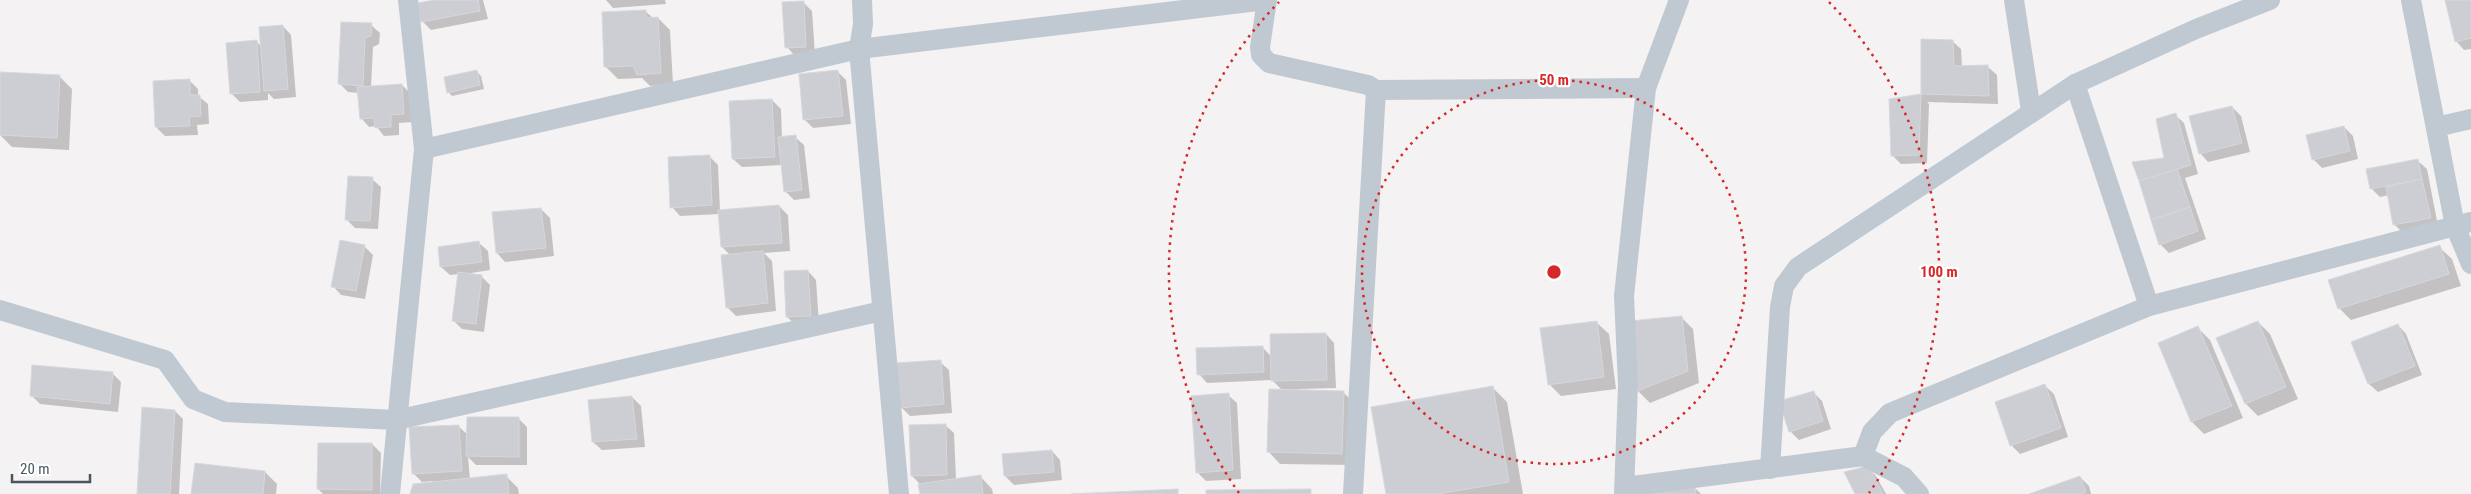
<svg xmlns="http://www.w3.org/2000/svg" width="2471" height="494" font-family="'Roboto Condensed',sans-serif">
  <rect width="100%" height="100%" fill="#f4f2f2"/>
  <g fill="#0003">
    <path d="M436,0H483L488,19L431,30L422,21Z"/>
    <path d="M606,0H665L666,4L613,8Z"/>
    <path d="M2447,0H2471V49L2464,50L2456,41Z"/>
    <path d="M803,2L812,11L815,55L795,56L787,47Z"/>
    <path d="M645,11L653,18H658L670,30L673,85L650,86L642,78L618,79L606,67Z"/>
    <path d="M371,25L380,33L379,44L373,47L371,87L402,85L410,93L413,122L399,123V135L384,136L376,126L369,127L361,118L359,93L348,92L340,84Z"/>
    <path d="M283,26L291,35L296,97L274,99L268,93V100L240,102L232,94L256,41L262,47Z"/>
    <path d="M1922,41H1952L1961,49L1962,67H1988L1997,75L1998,104L1927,102L1929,104L1927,163L1901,164L1892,155L1890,100L1922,95Z"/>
    <path d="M476,71L481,76L484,89L452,96L448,92Z"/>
    <path d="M838,72L846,80L851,124L813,128L804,119Z"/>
    <path d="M60,77L72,89L69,150L12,147L0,135V89Z"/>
    <path d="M189,80L198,89V96L208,104L209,124L197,125L198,135L165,136L156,127Z"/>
    <path d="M772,100L781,109L782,138L795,137L804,145L810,198L794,200L785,191L782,165L742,167L733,159Z"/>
    <path d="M2232,107L2241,116L2250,152L2208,162L2200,153Z"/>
    <path d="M2175,115L2184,123L2198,174L2185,178L2206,239L2169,253L2160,244L2166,159Z"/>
    <path d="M2344,127L2353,136L2358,159L2322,168L2313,159Z"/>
    <path d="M709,156L718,165L720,211L779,206L788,215L790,251L764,253L772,261L776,311L736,316L727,307L731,256L722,247L719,214L680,216L672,207Z"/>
    <path d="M2418,161L2427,169L2438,226L2403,233L2394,224L2389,195L2380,197L2371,188Z"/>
    <path d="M372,179L381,187L378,229L355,228L346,219Z"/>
    <path d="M541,209L550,218L554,256L505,262L497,253Z"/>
    <path d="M479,243L488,251L490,270L465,274L482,277L490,285L484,332L462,329L453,320L459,274L450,275L441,267Z"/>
    <path d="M364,246L373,255L365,299L341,295L333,286Z"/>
    <path d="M2439,247L2452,259L2461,286L2351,320L2339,308Z"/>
    <path d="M808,271L816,280L819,324L796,325L787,317Z"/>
    <path d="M1681,317L1693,329L1699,383L1650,403L1638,391L1631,322Z"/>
    <path d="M1596,322L1609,334L1616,389L1561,396L1549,384Z"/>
    <path d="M2258,322L2270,334L2298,399L2258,416L2246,404Z"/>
    <path d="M2398,325L2406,334L2422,375L2378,392L2369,384L2353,343Z"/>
    <path d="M2198,328L2210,340L2243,418L2204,434L2192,422L2159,344Z"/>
    <path d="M1326,334L1334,343L1336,388L1298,389V391L1343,392L1356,405L1354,465L1280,464L1268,451L1283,391L1272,380L1207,383L1199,374L1262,347L1272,357Z"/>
    <path d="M940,362L949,370L952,413L910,416L901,407Z"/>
    <path d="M112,373L121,382L118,412L40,404L31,395Z"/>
    <path d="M2045,386L2054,394L2068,437L2020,454L2011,445Z"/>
    <path d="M1492,387L1507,402L1523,494H1387Z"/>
    <path d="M1813,392L1822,401L1831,429L1799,440L1790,431Z"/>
    <path d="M1228,395L1237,403L1241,479L1206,481L1197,472Z"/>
    <path d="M632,397L641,406L645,447L602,450L593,442Z"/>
    <path d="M175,411L183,419L179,494H138Z"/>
    <path d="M519,419L527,427V465H476L468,457L470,480L506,476L518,488L519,494H411L433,483V481L422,482L413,473L458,426L468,435Z"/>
    <path d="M945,425L954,433L956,480L980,476L992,489L993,494H921L919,483L912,476Z"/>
    <path d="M372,444L381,453L380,494H323L318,489Z"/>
    <path d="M1052,451L1060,460L1062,480L1014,485L1005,476L1004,455Z"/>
    <path d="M1867,467L1876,476L1886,494H1857Z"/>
    <path d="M265,472L277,484L276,494H192Z"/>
    <path d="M2080,477L2089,486L2091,494H2033Z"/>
    <path d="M1695,488L1701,494H1649Z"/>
  </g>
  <g fill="#ccced4" stroke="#d6d8dd">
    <path d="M435,0H478L480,11L421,22L417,3Z"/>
    <path d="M2445,0H2471V38L2455,42Z"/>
    <path d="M804,1L806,47L785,48L782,2Z"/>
    <path d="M646,10V18L658,17L661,73L637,75L633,66L604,67L602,12Z"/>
    <path d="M341,22L372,23L371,36L365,38L363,86L338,84Z"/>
    <path d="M283,25L288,89L264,91L259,27Z"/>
    <path d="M1921,39L1953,40L1954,66L1988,65L1989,96L1921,94Z"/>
    <path d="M257,40L260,92L230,94L226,43Z"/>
    <path d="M477,70L480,85L447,93L444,77Z"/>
    <path d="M838,70L843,116L803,120L799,74Z"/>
    <path d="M0,72L60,75L57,138L0,135Z"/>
    <path d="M190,79V95H200L201,116L189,117L190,126L155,127L153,81Z"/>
    <path d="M402,84L404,114L391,115V127L375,128L374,118L360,119L357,87Z"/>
    <path d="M1921,94L1919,155L1891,156L1889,99Z"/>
    <path d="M772,99L775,157L732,159L729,101Z"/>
    <path d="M2232,106L2242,143L2199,154L2189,116Z"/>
    <path d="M2176,113L2191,165L2139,181L2132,162L2164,158L2156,119Z"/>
    <path d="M2344,126L2350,151L2312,160L2306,135Z"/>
    <path d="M796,135L802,190L784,192L778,137Z"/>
    <path d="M710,155L712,205L670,208L668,157Z"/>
    <path d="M2418,159L2422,179L2370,189L2366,169Z"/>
    <path d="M2177,169L2190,207L2151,220L2139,181Z"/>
    <path d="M348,176L373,177L370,221L345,220Z"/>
    <path d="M2422,179L2431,218L2393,225L2386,187Z"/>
    <path d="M779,205L782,243L721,247L718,210Z"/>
    <path d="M2190,207L2198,231L2159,245L2151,220Z"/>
    <path d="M541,208L546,248L496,253L492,212Z"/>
    <path d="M340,240L365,245L356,291L331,287Z"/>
    <path d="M479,241L482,262L440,267L438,247Z"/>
    <path d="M2440,245L2449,274L2338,309L2328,280Z"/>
    <path d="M763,251L768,303L726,308L721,255Z"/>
    <path d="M808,270L811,316L786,317L784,271Z"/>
    <path d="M458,272L482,275L476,324L452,321Z"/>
    <path d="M1682,316L1688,371L1637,391L1630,321Z"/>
    <path d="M1597,321L1604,377L1548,385L1540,328Z"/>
    <path d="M2258,321L2286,387L2245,404L2216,338Z"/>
    <path d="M2398,324L2415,366L2368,384L2351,342Z"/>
    <path d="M2198,326L2232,406L2191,422L2158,343Z"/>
    <path d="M1326,333L1327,380L1271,381L1270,334Z"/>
    <path d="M1263,346L1264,372L1197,375L1196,348Z"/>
    <path d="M941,360L944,404L900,408L896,363Z"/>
    <path d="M32,365L113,372L110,404L30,396Z"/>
    <path d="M2045,384L2061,428L2010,446L1995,402Z"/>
    <path d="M1493,386L1509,482L1437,494H1386L1371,407Z"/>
    <path d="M1269,389L1344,391L1342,454L1267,452Z"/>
    <path d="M1814,391L1823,421L1789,432L1779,401Z"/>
    <path d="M1229,393L1233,470L1196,473L1191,396Z"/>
    <path d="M632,396L637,439L592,442L588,400Z"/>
    <path d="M142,407L175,410L170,494H137Z"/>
    <path d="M467,417H519V457L466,456Z"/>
    <path d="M946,424L947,475L911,476L909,425Z"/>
    <path d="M459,425L462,471L412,474L409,427Z"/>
    <path d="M318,443H372V490L317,489Z"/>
    <path d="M1052,450L1054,472L1004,476L1002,454Z"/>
    <path d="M195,463L265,471L263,494H191Z"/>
    <path d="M1868,466L1883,494H1855L1844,472Z"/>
    <path d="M507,474L509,494H410L413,484Z"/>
    <path d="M981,475L983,494H920L918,484Z"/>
    <path d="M2080,476L2086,492L2080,494H2029Z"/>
    <path d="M1695,486L1696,494H1639Z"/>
    <path d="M1178,489V494H1071Z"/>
    <path d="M1311,489V494H1206V490Z"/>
  </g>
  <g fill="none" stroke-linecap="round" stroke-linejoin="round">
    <g stroke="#c0c9d1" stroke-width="20">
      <path d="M862,0L863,24L859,49L899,494"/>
      <path d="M1267,0L1260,47L1261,55L1269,63L1368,85L1376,90L1353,494"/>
      <path d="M2014,0L2031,111"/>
      <path d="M2411,0L2455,226L2471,264"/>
      <path d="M2075,84L2149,306"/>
      <path d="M1376,90L1646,88"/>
      <path d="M2436,127L2471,119"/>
      <path d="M424,149L859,49L1266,0"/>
      <path d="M0,310L165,360L193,399L225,412L396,420L882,311"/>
      <path d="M1863,456L1872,432L1890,413L2149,306L2471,222"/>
      <path d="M1770,469L1780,307L1784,286L1798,267L2075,84L2196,29L2270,0"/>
      <path d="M1625,487L1863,456L1904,477L1919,494"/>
      <path d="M390,494L424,149L408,0"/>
      <path d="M1624,494L1628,385L1624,296L1646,88L1679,0"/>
    </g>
  </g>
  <g fill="none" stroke="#d62828" stroke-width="2.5" stroke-dasharray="2.5 5">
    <circle cx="1554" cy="272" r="192"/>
    <path d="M1239 493A385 385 0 0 1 1279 2M1829 2A385 385 0 0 1 1869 493"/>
  </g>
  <circle cx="1554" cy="272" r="8" fill="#d62828" stroke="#fff" stroke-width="2.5"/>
  <g font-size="15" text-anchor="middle" font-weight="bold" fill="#d62828" stroke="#fff" stroke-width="4.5" stroke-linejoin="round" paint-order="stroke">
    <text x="1554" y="85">50 m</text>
    <text x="1939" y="277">100 m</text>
  </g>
  <path d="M12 474v8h78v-8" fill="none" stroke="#495560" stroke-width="2.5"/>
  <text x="20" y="474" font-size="15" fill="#495560" stroke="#ffffff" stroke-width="4" paint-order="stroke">20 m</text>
</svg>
